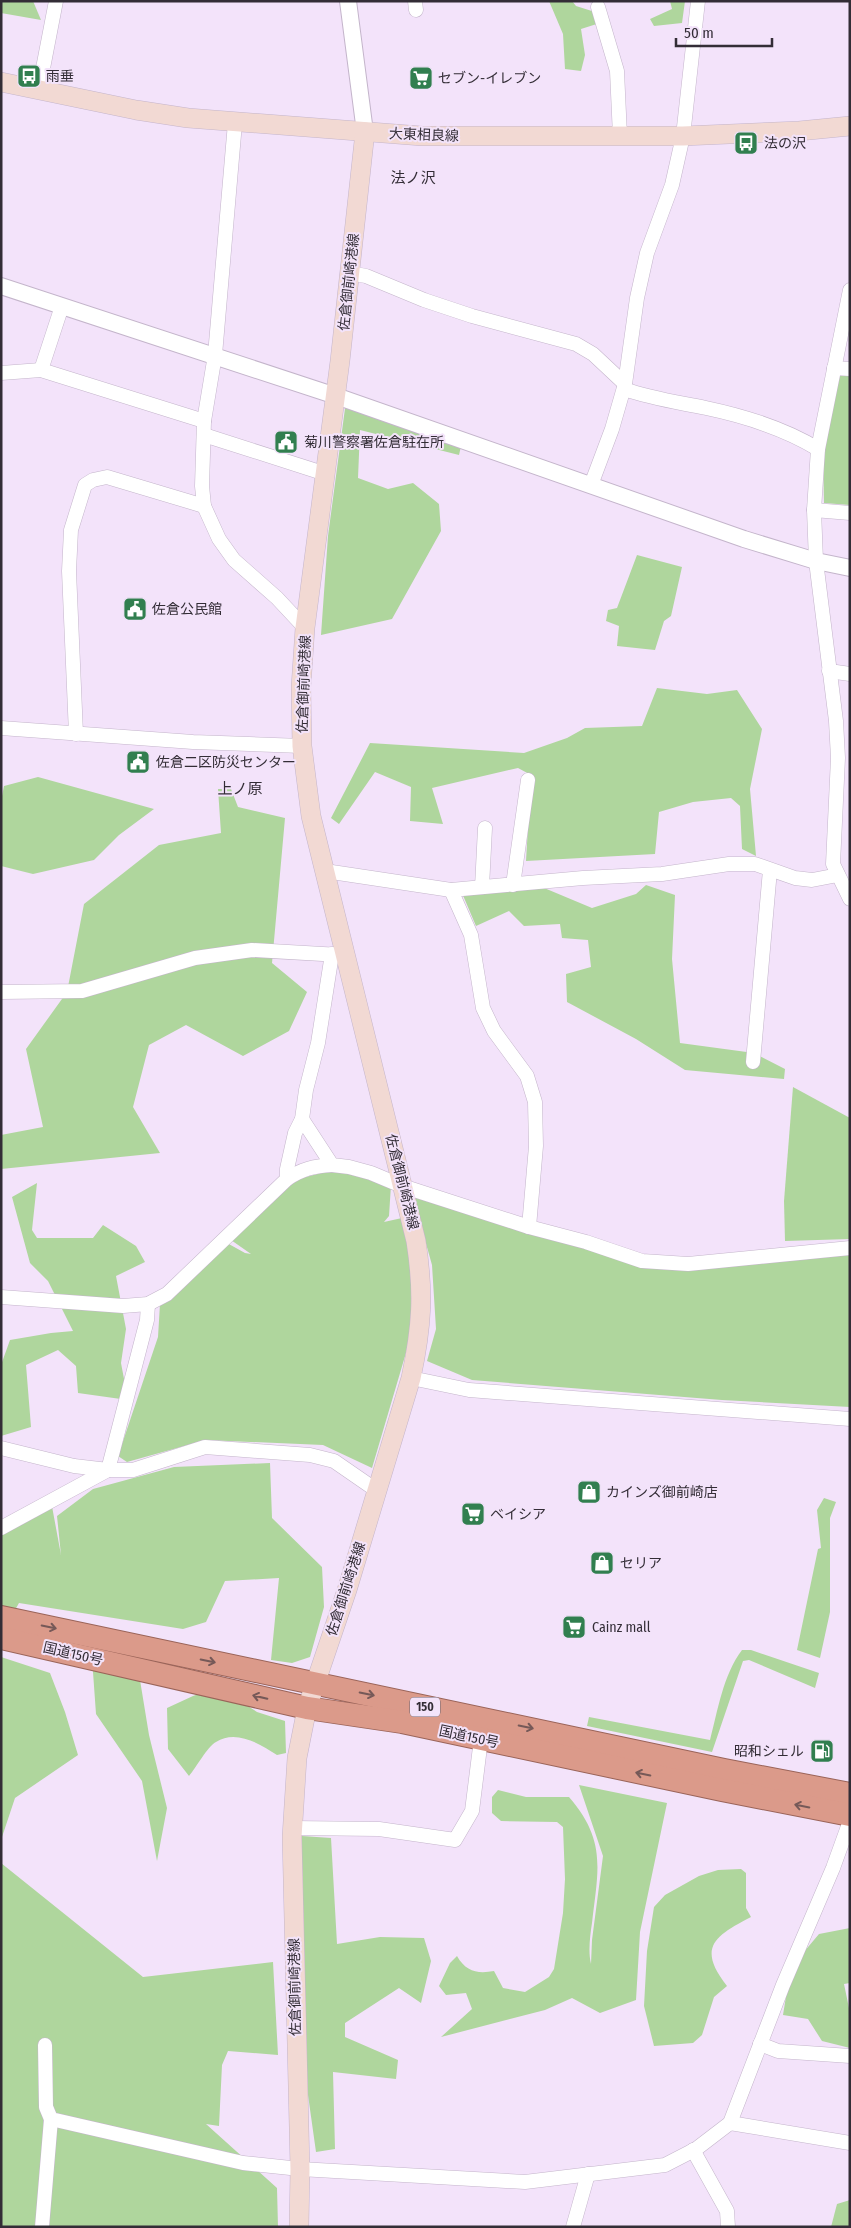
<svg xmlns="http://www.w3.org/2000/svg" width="851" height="2228" font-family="'Fira Sans Condensed','Noto Sans JP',sans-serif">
  <rect width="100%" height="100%" fill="#f3e3fa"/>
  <g fill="#afd69d">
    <path d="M1,1H33L41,20L1,13Z"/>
    <path d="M549,1H572L576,6L595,12L603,22L581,29L585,55L581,71L565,69L563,34Z"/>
    <path d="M670,1H685L682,23L654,26L650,19L672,9Z"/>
    <path d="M837,373H850V505L824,503L823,454Z"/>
    <path d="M346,401L462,442L459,455L360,430L358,478L388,489L413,483L439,504L441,531L392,619L321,635L328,536Z"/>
    <path d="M637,555L682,567L671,616L664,621L655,650L617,646L619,626L606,621L608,610L617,608Z"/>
    <path d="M657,688L707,694L737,690L762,729L750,789L756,856L742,849L740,806L731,798L693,802L659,812L655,854L526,861L531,775L518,768L432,788L443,824L410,821L411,787L375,772L339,824L331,818L370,743L524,753L567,738L585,728L642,726Z"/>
    <path d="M38,777L154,809L119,835L94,860L33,874L1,866V801L4,786Z"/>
    <path d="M218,789H231L238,807L285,818L272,963L307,992L289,1031L243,1056L186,1025L149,1045L133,1107L160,1153L1,1169V1135L43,1127L26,1049L67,992L84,904L159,845L221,833Z"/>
    <path d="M537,885L592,908L636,894L646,885L675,895L672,959L680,1043L754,1053L785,1069L784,1079L685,1070L636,1039L567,1002L566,974L591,967L588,940L562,938L560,924L524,926L509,911L476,926L462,893Z"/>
    <path d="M793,1087L850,1118V1239L785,1241L784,1201Z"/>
    <path d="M332,1170L391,1185L389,1216L384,1222L402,1218L416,1284L408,1346L372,1468L323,1445L206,1440L127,1462L118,1456L158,1337L160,1304L227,1243L245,1253L251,1254L231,1240L291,1181Z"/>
    <path d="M37,1183L32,1230L37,1238H93L103,1225L136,1246L145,1262L116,1276L126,1329L121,1363L128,1400L78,1393L76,1366L58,1350L26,1365L31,1427L1,1436V1365L10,1340L51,1333L73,1331L48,1281L30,1263L12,1197Z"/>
    <path d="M413,1197L645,1267L850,1254V1407L722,1400L472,1380L427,1361L436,1329L432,1265Z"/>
    <path d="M270,1463L272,1518L322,1567L324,1607L310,1657L292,1663L271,1660L279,1578L225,1581L206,1622L183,1629L19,1603L15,1610L1,1606V1531L51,1501L61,1555L57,1516L93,1489L174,1467Z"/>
    <path d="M824,1498L836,1502L830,1518V1612L820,1658L797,1650L818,1549L821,1548L817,1510Z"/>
    <path d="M742,1650H751L819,1673L815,1688L749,1660L743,1661L712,1752L587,1726L589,1717L710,1740C718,1710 723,1675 742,1650Z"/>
    <path d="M1,1657L50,1673L65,1712L78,1755L15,1798L1,1840Z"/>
    <path d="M92,1658L140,1680L149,1735L167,1808L157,1861L142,1781L96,1714Z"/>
    <path d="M218,1687L257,1712L285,1721L286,1753L277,1755C260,1744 236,1729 216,1742C207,1747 196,1768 189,1776L168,1749L167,1708L193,1696Z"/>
    <path d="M579,1785L667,1803L640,1932L636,2000L600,2013L572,1998L545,2010L441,2037L472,2009L466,1993L446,1995L439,1986L450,1963L457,1956C466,1972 478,1974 494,1971L503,1988L525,1992L549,1977L554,1969L563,1913L565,1879L563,1827L557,1822L501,1821L492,1813V1797L498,1790L526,1797H569C607,1841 598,1870 592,1923C590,1936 588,1952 591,1964L592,1940L603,1856Z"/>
    <path d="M302,1836L331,1838L337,1944L380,1937L424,1938L431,1961L421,2003L399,1988L345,2023V2037L398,2060L396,2079L333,2072L335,2149L316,2152L308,2095L299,1944Z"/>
    <path d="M1,1863L143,1977L273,1962L278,2055L228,2051L222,2065L219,2126L206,2124L277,2188L278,2227H1Z"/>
    <path d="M741,1869L746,1873V1908L751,1917C714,1936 697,1948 727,1986L714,1997L702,2035L693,2043L654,2046L644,2006L647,1951L654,1907L665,1895L699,1876L718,1870Z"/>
    <path d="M850,1928V1983L844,1984L849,2008L850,2048L822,2041L808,2019L783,2015L789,1978L798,1959L819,1934Z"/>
    <path d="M850,2200V2227H831L837,2204Z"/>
  </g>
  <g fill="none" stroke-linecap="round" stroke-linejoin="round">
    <g stroke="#c4b5cb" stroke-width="15">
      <g id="minor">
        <path d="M415,1L416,10"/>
        <path d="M598,7L617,71L620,136"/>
        <path d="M39,89L56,1"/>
        <path d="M235,123L215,355L204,421L202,486L204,506L219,539L234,560L277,598L305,628"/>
        <path d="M350,273L366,276L424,300L472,316L576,344L593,354L625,384"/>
        <path d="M850,290L818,449L814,510L816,561L836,721L838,758L833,864L850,899"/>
        <path d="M834,368L850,369"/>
        <path d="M41,370L62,306"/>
        <path d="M1,373L41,370L204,421"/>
        <path d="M624,389C653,399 677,402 706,408C744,416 785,429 818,449"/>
        <path d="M204,435L326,474"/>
        <path d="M591,485L612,429L625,384L637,298L647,253L672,185L683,136L698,1"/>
        <path d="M814,510L850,513"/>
        <path d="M829,671L850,674"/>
        <path d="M1,728L193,742L302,746"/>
        <path d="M76,734L69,571L71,530L85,485L93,480L107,477L204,506"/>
        <path d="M325,871L451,890L583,878L662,874L729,864H755L795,878L812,880L838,875"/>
        <path d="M513,885L528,780"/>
        <path d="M482,887L485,828"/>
        <path d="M451,890L471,935L483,1008L494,1031L527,1076L535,1102L536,1146L529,1227"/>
        <path d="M1,992L82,991L195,958L252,950L340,955"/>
        <path d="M753,1062L770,870"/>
        <path d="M302,1119L332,1165L349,1167L371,1173L402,1186L529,1227L586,1242L642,1261L688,1264L850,1248"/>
        <path d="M287,1179C302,1169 314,1166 332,1165"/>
        <path d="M1,1297L123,1306L148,1304L167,1294L287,1179V1169L295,1133L302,1119L306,1090L318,1043L332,954"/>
        <path d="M411,1378L469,1390L850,1419"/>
        <path d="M1,1448L74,1466L108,1470H133L205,1447L310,1455L334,1461L376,1490"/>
        <path d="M1,1528L108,1470L147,1320L148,1304"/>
        <path d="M292,1828L379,1829L455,1840L472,1811L481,1739"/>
        <path d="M760,2044L778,2051L850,2056"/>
        <path d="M45,2045L46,2107L51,2119L243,2163L300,2169L525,2182L665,2165L696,2149L730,2123L783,1985L833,1868L850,1821"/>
        <path d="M730,2123L850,2143"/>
        <path d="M693,2150L727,2211L728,2227"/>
        <path d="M42,2227L51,2119"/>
        <path d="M573,2227L588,2174"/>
      </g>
    </g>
    <g stroke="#c4b5cb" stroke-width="18">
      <g id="tertiary">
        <path d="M348,1L365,132"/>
        <path d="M1,286L336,396L744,539L816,561L850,568"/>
      </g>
    </g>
    <g stroke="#c4b5cb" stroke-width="20">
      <g id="secondary">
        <path d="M1,82L136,110L188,118L422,136H683L799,131L850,126"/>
        <path d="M299,2227L300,2169L292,1837L297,1758L307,1708L347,1590L411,1378C422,1326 424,1293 416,1241L311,816L302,746L301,687L305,628L340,361L365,132"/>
      </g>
    </g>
    <g stroke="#9a6459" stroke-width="24">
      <g id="trunk">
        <path d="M1,1617L724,1770L850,1794"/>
        <path d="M1,1638L307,1708L402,1722L722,1790L850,1815"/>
      </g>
    </g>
    <use href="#minor" stroke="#fff" stroke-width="14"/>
    <use href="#tertiary" stroke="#fff" stroke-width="16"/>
    <use href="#secondary" stroke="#f2d9d3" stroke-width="19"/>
    <use href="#trunk" stroke="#db9a8a" stroke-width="22"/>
  </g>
  <defs><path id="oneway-shaft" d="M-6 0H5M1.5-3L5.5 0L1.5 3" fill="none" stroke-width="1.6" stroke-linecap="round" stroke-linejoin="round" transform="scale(1.25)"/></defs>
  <g stroke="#765958">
    <use href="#oneway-shaft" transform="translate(49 1627) rotate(12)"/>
    <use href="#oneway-shaft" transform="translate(208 1661) rotate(12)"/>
    <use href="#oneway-shaft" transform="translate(367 1694) rotate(12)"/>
    <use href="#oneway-shaft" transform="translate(260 1697) rotate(-167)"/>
    <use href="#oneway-shaft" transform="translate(526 1727) rotate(12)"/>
    <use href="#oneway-shaft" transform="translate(643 1774) rotate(-168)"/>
    <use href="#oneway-shaft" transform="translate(802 1806) rotate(-169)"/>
  </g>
  <defs>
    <g id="bus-square" transform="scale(1.25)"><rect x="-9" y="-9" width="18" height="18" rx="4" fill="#317f4f" stroke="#f3e3fa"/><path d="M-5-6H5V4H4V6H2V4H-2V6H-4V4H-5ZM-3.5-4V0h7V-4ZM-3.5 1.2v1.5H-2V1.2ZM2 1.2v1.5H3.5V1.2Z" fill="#fff"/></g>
    <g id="supermarket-square" transform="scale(1.25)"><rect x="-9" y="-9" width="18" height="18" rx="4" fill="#317f4f" stroke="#f3e3fa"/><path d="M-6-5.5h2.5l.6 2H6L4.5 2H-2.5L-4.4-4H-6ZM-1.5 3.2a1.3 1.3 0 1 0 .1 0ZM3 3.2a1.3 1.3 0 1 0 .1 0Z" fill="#fff"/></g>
    <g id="civic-square" transform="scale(1.25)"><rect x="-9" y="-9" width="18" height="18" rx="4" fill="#317f4f" stroke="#f3e3fa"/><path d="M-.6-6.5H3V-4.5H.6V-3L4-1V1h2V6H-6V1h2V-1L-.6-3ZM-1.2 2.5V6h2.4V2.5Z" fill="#fff"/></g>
    <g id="shop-square" transform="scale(1.25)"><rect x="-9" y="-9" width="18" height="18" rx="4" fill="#317f4f" stroke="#f3e3fa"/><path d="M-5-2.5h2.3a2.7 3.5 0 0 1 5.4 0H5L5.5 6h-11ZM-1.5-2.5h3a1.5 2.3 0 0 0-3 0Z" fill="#fff"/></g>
    <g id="fuel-square" transform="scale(1.25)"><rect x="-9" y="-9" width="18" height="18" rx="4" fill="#317f4f" stroke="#f3e3fa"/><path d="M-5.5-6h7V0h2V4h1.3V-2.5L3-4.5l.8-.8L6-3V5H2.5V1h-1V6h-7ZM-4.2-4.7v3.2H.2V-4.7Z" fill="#fff"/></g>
  </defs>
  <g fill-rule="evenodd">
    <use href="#bus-square" x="29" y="76"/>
    <use href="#supermarket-square" x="421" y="78"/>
    <use href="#bus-square" x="746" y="143"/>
    <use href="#civic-square" x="286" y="442"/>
    <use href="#civic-square" x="135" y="609"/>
    <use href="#civic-square" x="138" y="762"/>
    <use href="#shop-square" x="589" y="1492"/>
    <use href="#supermarket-square" x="473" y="1514"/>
    <use href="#shop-square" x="602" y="1563"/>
    <use href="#supermarket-square" x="574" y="1627"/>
    <use href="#fuel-square" x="822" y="1751"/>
  </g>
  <g text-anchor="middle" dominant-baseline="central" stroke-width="4" stroke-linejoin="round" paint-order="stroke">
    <rect fill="#f3e3fa" stroke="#6d6471" stroke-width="1" x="410" y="1697.5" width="30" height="19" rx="4"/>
    <g font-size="12" font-weight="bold" fill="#332d36">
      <text x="425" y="1707">150</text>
    </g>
    <g font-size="14" fill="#332d36" stroke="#f3e3fa" text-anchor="start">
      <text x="46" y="76">雨垂</text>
      <text x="438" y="78">セブン-イレブン</text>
      <text x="764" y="143">法の沢</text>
      <text x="304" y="442">菊川警察署佐倉駐在所</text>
      <text x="152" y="609">佐倉公民館</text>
      <text x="156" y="762">佐倉二区防災センター</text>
      <text x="606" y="1492">カインズ御前崎店</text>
      <text x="490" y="1514">ベイシア</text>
      <text x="620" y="1563">セリア</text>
      <text x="592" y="1627">Cainz mall</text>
      <text x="804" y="1751" text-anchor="end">昭和シェル</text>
    </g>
    <g font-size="14" fill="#332d36" stroke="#f3e3fa">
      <text transform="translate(424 135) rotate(2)">大東相良線</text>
      <text transform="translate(349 282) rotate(-84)">佐倉御前崎港線</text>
      <text transform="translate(304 684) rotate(-88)">佐倉御前崎港線</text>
      <text transform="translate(402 1182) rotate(76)">佐倉御前崎港線</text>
      <text transform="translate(346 1589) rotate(-72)">佐倉御前崎港線</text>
      <text transform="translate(73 1654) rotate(13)">国道150号</text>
      <text transform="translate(469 1737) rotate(12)">国道150号</text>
      <text transform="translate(295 1987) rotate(-91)">佐倉御前崎港線</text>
    </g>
    <g font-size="15" fill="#332d36" stroke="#f3e3fa">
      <text x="413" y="178">法ノ沢</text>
      <text x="240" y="789">上ノ原</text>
    </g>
  </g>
  <rect width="851" height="2228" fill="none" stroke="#332d36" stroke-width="5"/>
  <path d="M676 38v8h96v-8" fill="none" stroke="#332d36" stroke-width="2.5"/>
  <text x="684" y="38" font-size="15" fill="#332d36" stroke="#f3e3fa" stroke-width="4" paint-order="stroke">50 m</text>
</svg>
